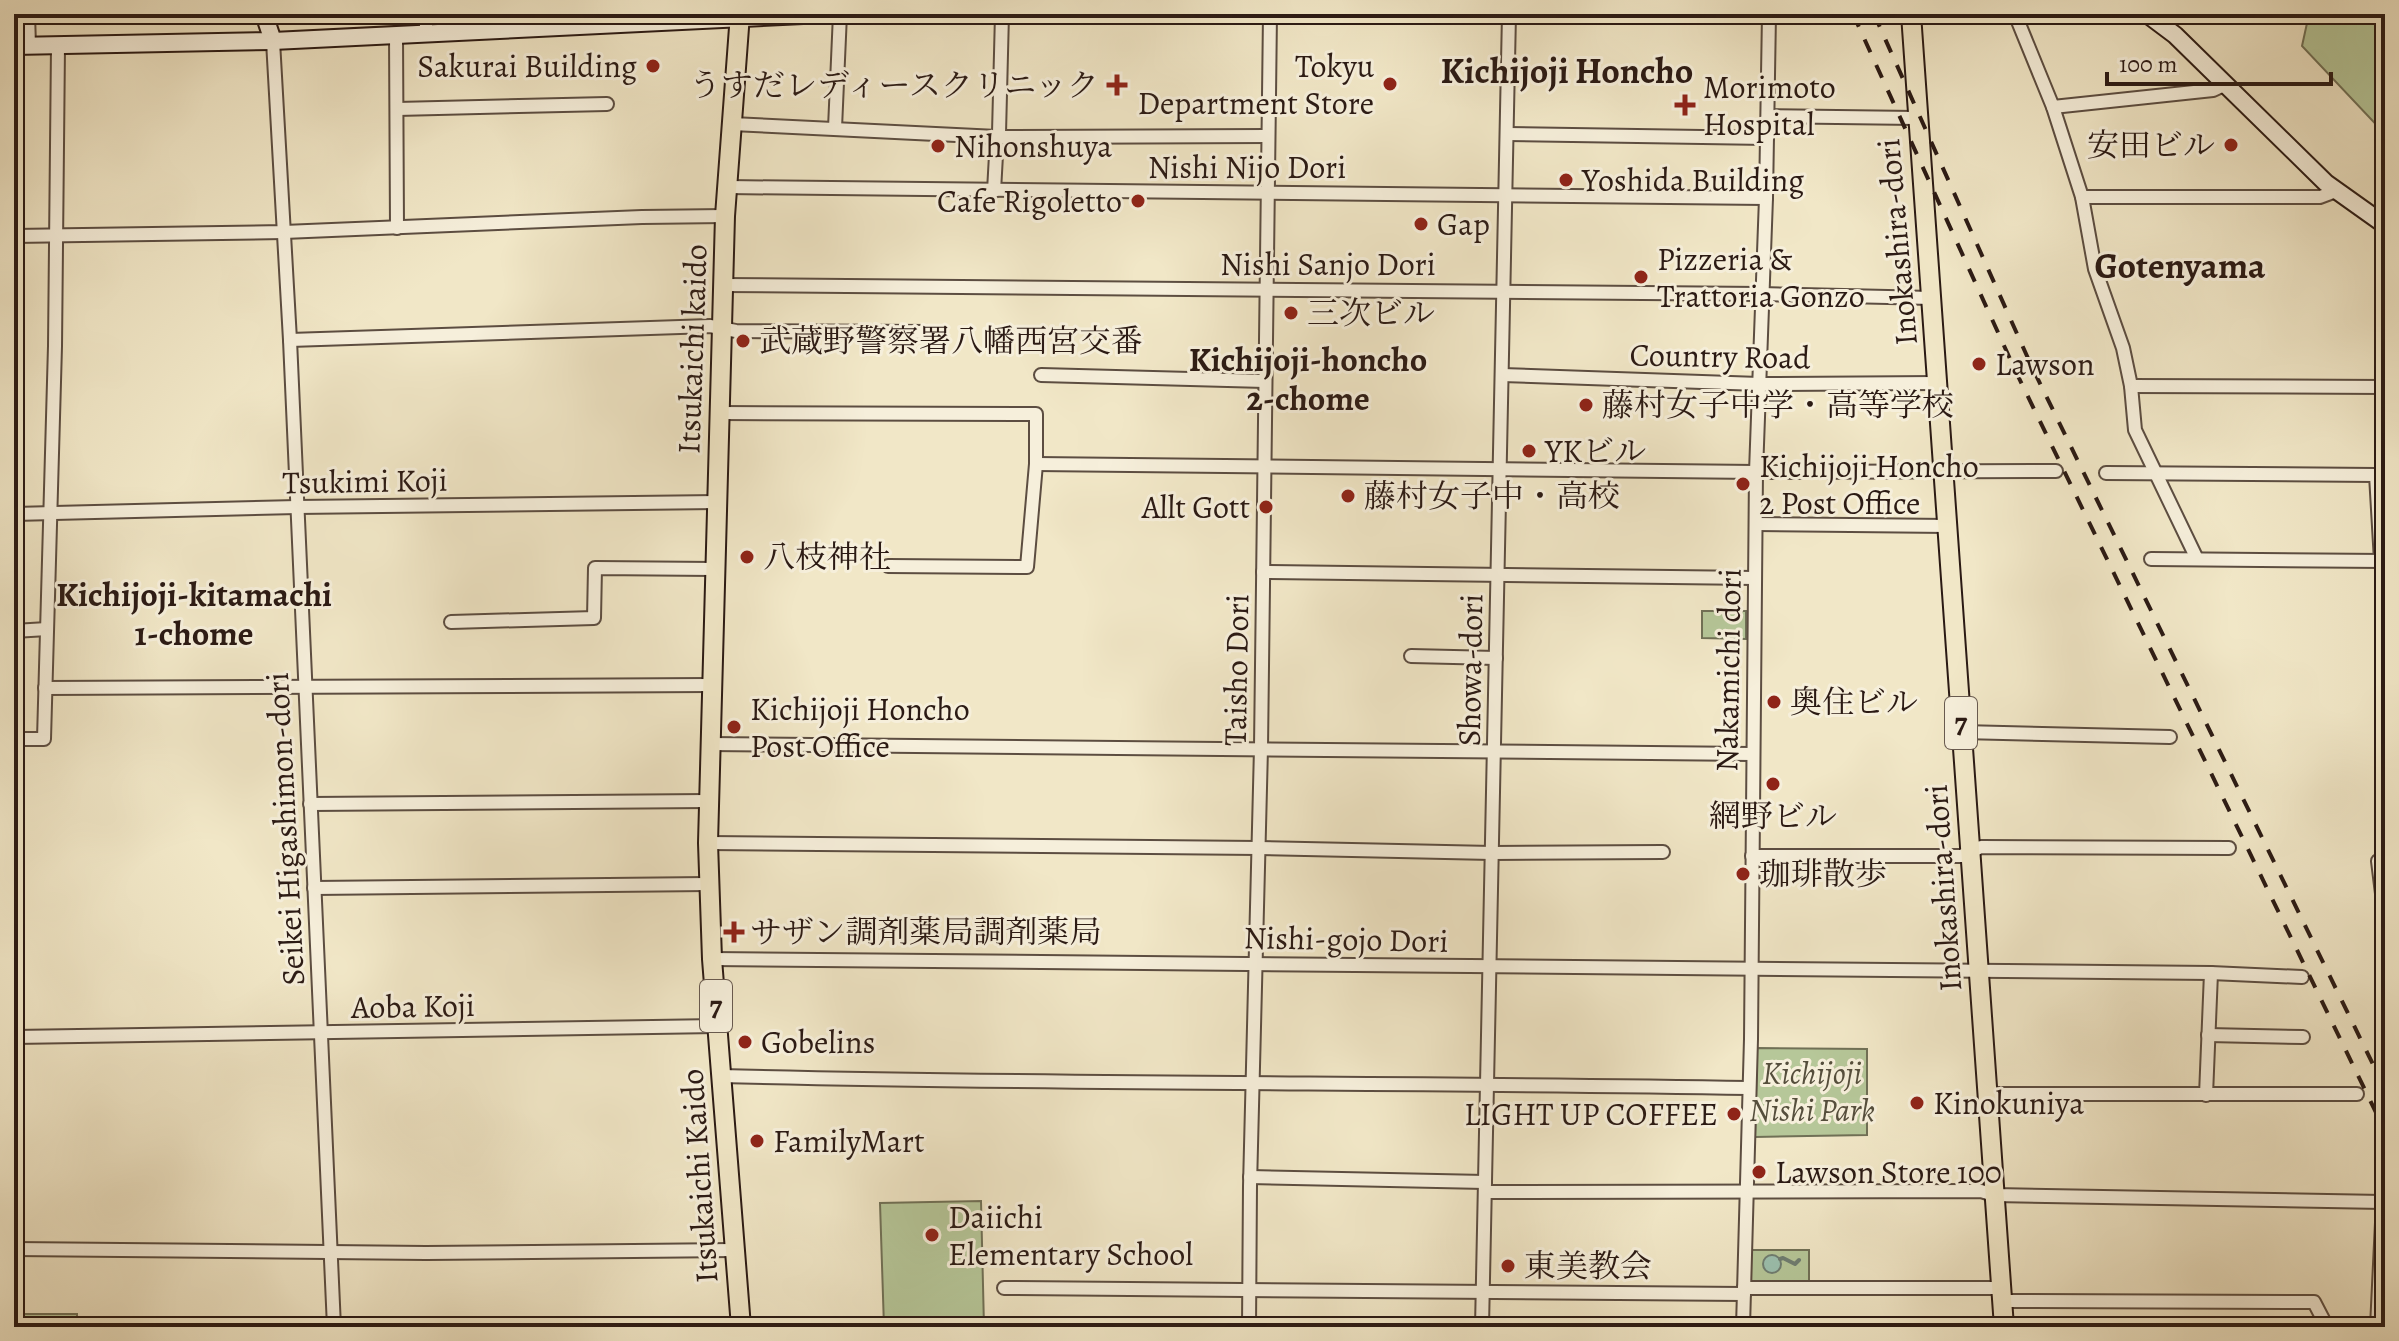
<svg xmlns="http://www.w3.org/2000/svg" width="2399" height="1341" font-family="Alegreya,'Noto Serif JP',serif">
  <rect width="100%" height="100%" fill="#f1e7c7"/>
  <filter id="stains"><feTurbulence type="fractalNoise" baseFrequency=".0025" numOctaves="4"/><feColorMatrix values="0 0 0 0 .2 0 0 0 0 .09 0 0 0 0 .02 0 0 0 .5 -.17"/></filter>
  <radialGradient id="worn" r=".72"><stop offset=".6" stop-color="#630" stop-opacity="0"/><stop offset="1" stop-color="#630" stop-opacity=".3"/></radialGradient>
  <g fill="#b6c799" stroke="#707056" stroke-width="2">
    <path d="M2309,14H2385V134L2302,46Z"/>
    <path d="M1702,611H1746V639L1702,638Z"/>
    <path d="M1757,1048L1867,1049V1135L1755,1137Z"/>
    <path d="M981,1201L984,1327H884L880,1203Z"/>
    <rect x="1751" y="1250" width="58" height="32"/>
    <rect x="14" y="1314" width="63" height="13"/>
  </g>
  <circle fill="#9cc1b0" stroke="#6f7e72" stroke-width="2" cx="1772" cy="1264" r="9"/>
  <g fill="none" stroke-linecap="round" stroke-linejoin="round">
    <path stroke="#6f7e72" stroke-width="4" d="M1780,1259L1783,1258L1795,1264L1799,1260"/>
    <g stroke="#5c4d41" stroke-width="16">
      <g id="minor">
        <path d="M28,14L29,46"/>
        <path d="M2015,14L2053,107L2082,197L2095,269L2123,348L2131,386L2135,430L2197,559"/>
        <path d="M426,33V14"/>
        <path d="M396,34L397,228"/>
        <path d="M273,41L290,340L334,1327"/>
        <path d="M2053,107L2213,90L2226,84"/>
        <path d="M397,109L607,104"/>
        <path d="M1768,116L1916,118"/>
        <path d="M732,124L997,137L1268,136"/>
        <path d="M835,128L840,14"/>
        <path d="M1507,134L1767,138"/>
        <path d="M728,187L1766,198"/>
        <path d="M994,191L997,137L999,133L1002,14"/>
        <path d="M2082,197H2320L2336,191"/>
        <path d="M14,236L284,232L642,217L725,216"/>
        <path d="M723,285L1761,294L1932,298"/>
        <path d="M290,340L710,326L736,331L934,332V345"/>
        <path d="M1041,375L1265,381"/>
        <path d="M1502,375L1759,384L1938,383"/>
        <path d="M2131,386L2385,387"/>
        <path d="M721,413L1036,414V464L1027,567L888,566"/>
        <path d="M1036,464L1756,472L2056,471"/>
        <path d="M2106,473L2376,475L2381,561"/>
        <path d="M14,514L297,507L717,502"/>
        <path d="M1756,524L1948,526"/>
        <path d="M2151,559L2385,561"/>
        <path d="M1263,572L1755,578"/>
        <path d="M451,622L594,618L595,568L714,569"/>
        <path d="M14,631L47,629"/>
        <path d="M1411,656L1496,658"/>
        <path d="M45,688L711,685"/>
        <path d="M1962,732L2170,737"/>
        <path d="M14,739H44L55,346L58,46"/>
        <path d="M709,744L1752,754"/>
        <path d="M310,804L708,801"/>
        <path d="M708,843L1258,848L1492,853L1663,852"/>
        <path d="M1752,856H1961L1981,847L2229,848"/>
        <path d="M2385,861H2378L2385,918"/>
        <path d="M314,888L708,884"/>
        <path d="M712,959L2211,973L2302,977"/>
        <path d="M2208,1035L2303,1037"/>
        <path d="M14,1037L717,1026"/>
        <path d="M721,1076C1064,1085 1407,1082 1749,1088"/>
        <path d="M1988,1094H2357"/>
        <path d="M2206,1095L2211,973"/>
        <path d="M1250,1177L1485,1182"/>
        <path d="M1485,1192L1981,1191L1994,1195L2383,1202L2377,1327"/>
        <path d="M14,1249L426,1253L734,1250"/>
        <path d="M1004,1288L1744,1294"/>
        <path d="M1744,1288H2000"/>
        <path d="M2002,1301L2314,1302L2327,1327"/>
        <path d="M1249,1327L1250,1186L1261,748L1270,14"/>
        <path d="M1482,1327L1509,14"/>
        <path d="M1743,1327L1751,1039L1756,472L1766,198L1769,14"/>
      </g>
    </g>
    <g stroke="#2b1a14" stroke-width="20">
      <g id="secondary">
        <path d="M264,14L273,41"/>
        <path d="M2147,14L2175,35L2326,183L2385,225"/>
        <path d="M14,46L273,41L824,14"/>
      </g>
    </g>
    <g stroke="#2b1a14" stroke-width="22">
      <g id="primary">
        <path d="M740,14L725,216L708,843L712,959L741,1327"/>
        <path d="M1911,14L2004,1327"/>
      </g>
    </g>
    <use href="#minor" stroke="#f6efdb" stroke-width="12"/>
    <use href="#secondary" stroke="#f6efdb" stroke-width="16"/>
    <use href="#primary" stroke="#f1e7c7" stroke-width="18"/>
    <g stroke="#2b1a14" stroke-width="4" stroke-dasharray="14 14" stroke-linecap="butt">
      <path d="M1853,14L2016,372L2385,1131"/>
      <path d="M1874,14L2031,365L2385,1089"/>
    </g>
  </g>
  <g fill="#8f2418" stroke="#f6efdb" stroke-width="3">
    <circle cx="653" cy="66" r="8"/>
    <circle cx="1390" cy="84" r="8"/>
    <path d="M1113 73h8v8h8v8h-8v8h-8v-8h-8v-8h8z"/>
    <path d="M1681 93h8v8h8v8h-8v8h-8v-8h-8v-8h8z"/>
    <circle cx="2231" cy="145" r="8"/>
    <circle cx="938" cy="146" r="8"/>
    <circle cx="1566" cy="180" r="8"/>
    <circle cx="1138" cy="201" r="8"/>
    <circle cx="1421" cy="224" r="8"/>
    <circle cx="1641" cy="277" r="8"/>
    <circle cx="1291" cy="313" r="8"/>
    <circle cx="743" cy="341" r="8"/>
    <circle cx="1979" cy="364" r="8"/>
    <circle cx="1586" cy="405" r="8"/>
    <circle cx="1529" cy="451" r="8"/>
    <circle cx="1743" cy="484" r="8"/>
    <circle cx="1348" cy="496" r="8"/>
    <circle cx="1266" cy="507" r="8"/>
    <circle cx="747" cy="557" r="8"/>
    <circle cx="1774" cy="702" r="8"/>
    <circle cx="734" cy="727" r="8"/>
    <circle cx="1773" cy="784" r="8"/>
    <circle cx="1743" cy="874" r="8"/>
    <path d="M730 920h8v8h8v8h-8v8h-8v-8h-8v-8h8z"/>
    <circle cx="745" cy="1042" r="8"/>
    <circle cx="1917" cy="1103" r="8"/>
    <circle cx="1734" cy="1114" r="8"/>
    <circle cx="757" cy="1141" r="8"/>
    <circle cx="1759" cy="1172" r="8"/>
    <circle cx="932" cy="1235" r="8"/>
    <circle cx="1508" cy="1266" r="8"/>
  </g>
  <g text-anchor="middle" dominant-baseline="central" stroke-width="6" stroke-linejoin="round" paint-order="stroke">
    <g fill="#f6efdb" stroke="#685a50" stroke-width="2">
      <rect x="1945" y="697" width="32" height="52" rx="6"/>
      <rect x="700" y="980" width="32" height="52" rx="6"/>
    </g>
    <g font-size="30" font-weight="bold" fill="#2b1a14">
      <text x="1961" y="723">7</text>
      <text x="716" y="1006">7</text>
    </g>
    <g font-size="32" fill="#2b1a14" stroke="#f6efdb" text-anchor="start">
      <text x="637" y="66" text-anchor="end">Sakurai Building</text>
      <text x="1374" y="66" text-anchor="end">Tokyu<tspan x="1374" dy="37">Department Store</tspan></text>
      <text x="1099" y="85" text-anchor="end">うすだレディースクリニック</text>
      <text x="1703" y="87">Morimoto<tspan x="1703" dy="37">Hospital</tspan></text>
      <text x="2215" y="145" text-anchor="end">安田ビル</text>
      <text x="954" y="146">Nihonshuya</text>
      <text x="1582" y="180">Yoshida Building</text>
      <text x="1122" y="201" text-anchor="end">Cafe Rigoletto</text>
      <text x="1437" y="224">Gap</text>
      <text x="1657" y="259">Pizzeria &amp;<tspan x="1657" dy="37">Trattoria Gonzo</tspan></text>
      <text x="1307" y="313">三次ビル</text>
      <text x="759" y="341">武蔵野警察署八幡西宮交番</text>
      <text x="1995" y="364">Lawson</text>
      <text x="1602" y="405">藤村女子中学・高等学校</text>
      <text x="1545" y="451">YKビル</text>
      <text x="1759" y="466">Kichijoji Honcho<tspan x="1759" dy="37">2 Post Office</tspan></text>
      <text x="1364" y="496">藤村女子中・高校</text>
      <text x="1250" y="507" text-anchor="end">Allt Gott</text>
      <text x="763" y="557">八枝神社</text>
      <text x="1790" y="702">奥住ビル</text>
      <text x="750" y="709">Kichijoji Honcho<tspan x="750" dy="37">Post Office</tspan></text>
      <text x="1773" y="816" text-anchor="middle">網野ビル</text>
      <text x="1759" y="874">珈琲散歩</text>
      <text x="750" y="932">サザン調剤薬局調剤薬局</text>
      <text x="761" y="1042">Gobelins</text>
      <text x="1933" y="1103">Kinokuniya</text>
      <text x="1718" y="1114" text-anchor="end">LIGHT UP COFFEE</text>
      <text x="773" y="1141">FamilyMart</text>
      <text x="1775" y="1172">Lawson Store 100</text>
      <text x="948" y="1217">Daiichi<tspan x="948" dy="37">Elementary School</tspan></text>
      <text x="1524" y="1266">東美教会</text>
    </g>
    <g font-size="32" fill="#2b1a14" stroke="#f6efdb">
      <text x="1247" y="167">Nishi Nijo Dori</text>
      <text transform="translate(1897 242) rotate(-95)">Inokashira-dori</text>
      <text x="1328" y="264">Nishi Sanjo Dori</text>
      <text transform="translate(692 349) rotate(-88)">Itsukaichi kaido</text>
      <text transform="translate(1720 356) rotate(1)">Country Road</text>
      <text transform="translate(365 481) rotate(-1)">Tsukimi Koji</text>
      <text transform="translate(1236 670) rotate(-89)">Taisho Dori</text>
      <text transform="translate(1470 670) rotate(-89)">Showa-dori</text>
      <text transform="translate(1728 670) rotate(-89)">Nakamichi dori</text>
      <text transform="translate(285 829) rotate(-93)">Seikei Higashimon-dori</text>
      <text transform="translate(1943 888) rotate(-94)">Inokashira-dori</text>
      <text transform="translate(1346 939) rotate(1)">Nishi-gojo Dori</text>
      <text transform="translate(413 1006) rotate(-1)">Aoba Koji</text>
      <text transform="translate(699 1176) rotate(-94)">Itsukaichi Kaido</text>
    </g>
    <g font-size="32" font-style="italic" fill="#554e3c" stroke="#f6efdb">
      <text x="1812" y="1073">Kichijoji<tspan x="1812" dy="37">Nishi Park</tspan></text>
    </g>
    <g font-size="34" font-weight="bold" fill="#2b1a14" stroke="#f6efdb">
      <text x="1308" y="359">Kichijoji-honcho<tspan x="1308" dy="39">2-chome</tspan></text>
      <text x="194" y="594">Kichijoji-kitamachi<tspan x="194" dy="39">1-chome</tspan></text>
    </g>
    <g font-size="36" font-weight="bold" fill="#2b1a14" stroke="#f6efdb">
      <text x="1567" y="70">Kichijoji Honcho</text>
      <text x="2180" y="265">Gotenyama</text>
    </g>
  </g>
  <rect width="2399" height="1341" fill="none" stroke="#f1e7c7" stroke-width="48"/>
  <rect x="16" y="16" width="2367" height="1309" fill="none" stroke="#2b1a14" stroke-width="4"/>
  <rect x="24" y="24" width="2351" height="1293" fill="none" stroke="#2b1a14" stroke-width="2"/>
  <path d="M2107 72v12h224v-12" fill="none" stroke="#2b1a14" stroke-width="4"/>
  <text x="2119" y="72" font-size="24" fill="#2b1a14" stroke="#f6efdb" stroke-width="6" paint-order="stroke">100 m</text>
  <rect width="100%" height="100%" filter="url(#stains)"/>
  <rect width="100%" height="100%" fill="url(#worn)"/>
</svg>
